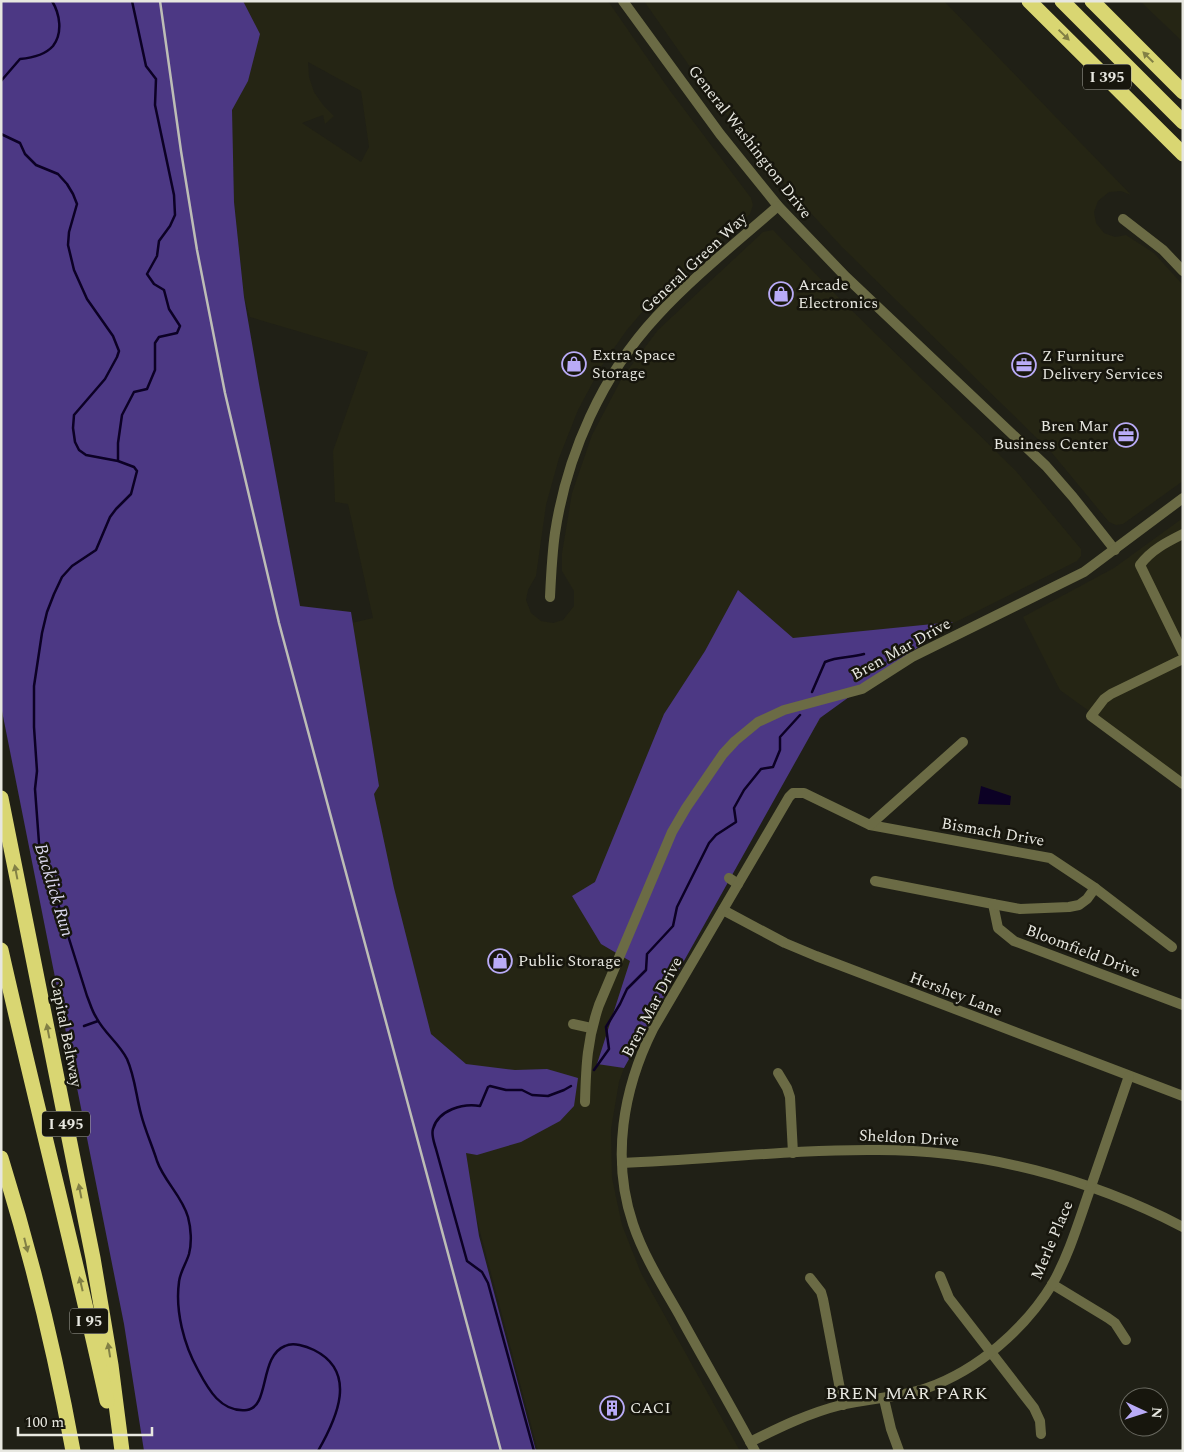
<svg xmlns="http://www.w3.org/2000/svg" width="1184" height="1452" font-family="Spectral,serif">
  <rect width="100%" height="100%" fill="#202016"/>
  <g fill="#252514" fill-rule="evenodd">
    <path d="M199,1H608L668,88L751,198L753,205L750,214L654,298L626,331L601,367L578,410L559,458L546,505L536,576L528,590L526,600L531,613L541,621L553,623L563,620L574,606V591L562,571V553L572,493L592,435L622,378L658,330L763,232L773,230L839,298L1016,471L1081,549V556L1077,561L906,647L823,716L800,749L634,1040L619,1082L611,1129L612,1178L622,1225L641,1273L740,1451H538L321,630L373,618L348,504L335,502L333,451L368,352L250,317L244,297L234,202L233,164ZM308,62L361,91L369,147L361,162L302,123L323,115L325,124L334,116L323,105L314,92L309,77Z"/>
    <path d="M644,1H944L1131,195L1121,191L1109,192L1098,201L1094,212L1096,223L1104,233L1115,237L1126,235L1154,253L1183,285V481L1123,524L1116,525L1109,522L1052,453L842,247L766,164L702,84Z"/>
    <path d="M1140,1H1183V42Z"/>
    <path d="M1183,518V779L1060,690L1023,617L1114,568Z"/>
  </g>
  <g fill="#4c3884">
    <path d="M1,1H243L260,34L248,81L232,110L234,202L244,297L259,384L300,606L351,612L379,786L374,794L394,888L431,1034L466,1064L515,1070L547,1069L578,1078L574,1106L560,1121L521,1142L477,1155L466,1153L479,1236L536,1451H144L124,1324L1,706Z"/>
    <path d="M738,590L793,638L953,622L820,718L624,1068L597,1064L630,961L601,944L572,896L595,882L664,714L705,651Z"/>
  </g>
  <path fill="#0c0125" d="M981,786L1011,796L1010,805L978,804Z"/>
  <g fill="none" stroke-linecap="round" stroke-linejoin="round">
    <g stroke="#0c0125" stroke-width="2.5">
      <path d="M1,81L20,59C31,58 45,55 53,46C63,33 60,14 52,1"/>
      <path d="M1,134L20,143L25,154L36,165L58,174L67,184L73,194L77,204L69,232L68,245L74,270L87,299L113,336L119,351L117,357L105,379L74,415L73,428L75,442L79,450L86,455L118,461L134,467L137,471L131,494L116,509L110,517L96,550L72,566L62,577L54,594L47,612L42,633L34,686V727L37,771L35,789L39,843L87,996C90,1003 92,1011 96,1017C104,1033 119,1043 127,1059C135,1077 136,1096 141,1114C145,1130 152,1145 157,1161C164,1181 182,1196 188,1217C191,1228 192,1243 189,1254C186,1264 180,1272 179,1282C175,1311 184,1345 198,1370C208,1389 221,1413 247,1410C270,1407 259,1356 285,1346C293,1342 306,1346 314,1350C358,1372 337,1418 318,1451"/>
      <path d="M118,460V443L122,415L134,392L147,389L155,370V343L159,337L177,333L180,326L169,309L164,290L154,284L147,274L157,256L159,241L170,226L175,215L174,195L155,105L156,79L146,66L132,1"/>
      <path d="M812,692L825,662C838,656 851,658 864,654"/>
      <path d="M84,1026L98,1021"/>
      <path d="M594,1070L609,1049L606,1027L620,1004L627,989L646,970L647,954L673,926L677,907L709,843L716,835L736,822L734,808L744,790L761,769L773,767L780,750V737L800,715"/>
      <path d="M534,1451L488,1283L482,1272L467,1261L436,1149C434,1142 431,1135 433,1129C438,1110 463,1103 480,1106L488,1087L490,1086L506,1090H522L532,1095L548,1096L564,1090L571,1086"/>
    </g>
    <g stroke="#6b6b45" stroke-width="10">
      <path d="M623,1L720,134L778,206L846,277L1046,466L1073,497L1115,550"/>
      <path d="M1123,219L1163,250L1183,271"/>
      <path d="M1183,534C1167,542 1151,550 1140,565L1183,653"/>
      <path d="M550,597C551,576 552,554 555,533C567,454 602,375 657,316C694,276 737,242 778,206"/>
      <path d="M1183,659L1111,694L1104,699L1091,716L1183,784"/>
      <path d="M870,825L1050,858L1095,888L1172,947"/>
      <path d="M729,878L738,884"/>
      <path d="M875,881L993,904L998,928L1014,941L1183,1005"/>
      <path d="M993,904L1020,909L1069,907L1079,905L1087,899L1095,888"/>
      <path d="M723,910L785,943L816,956L1183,1096"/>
      <path d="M573,1024L591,1028"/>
      <path d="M778,1073L787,1088L790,1097L793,1153"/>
      <path d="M585,1102C586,1066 587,1040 599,1005L672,832L686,808L723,754L735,741L758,722L784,710L862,689L912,657L1084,572L1183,498"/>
      <path d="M622,1163C707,1160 793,1149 878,1150C984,1150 1089,1178 1183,1227"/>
      <path d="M940,1276L949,1298L1034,1408L1040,1421L1041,1434"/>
      <path d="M810,1278L821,1292L823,1299L843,1405"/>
      <path d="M1052,1284L1108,1318L1115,1323L1126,1340"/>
      <path d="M884,1399L891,1429L899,1451"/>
      <path d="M750,1442C780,1427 809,1413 841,1405C870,1398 898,1398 927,1388C978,1370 1025,1329 1053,1283C1068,1256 1077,1227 1087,1198C1101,1158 1115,1117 1129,1076"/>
      <path d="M755,1451C731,1406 705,1362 681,1318C664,1288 644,1257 633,1224C611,1159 623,1089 653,1029L789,797L793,793H804L870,825L963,742"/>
    </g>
    <g stroke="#d9d672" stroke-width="15">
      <path d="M1029,1L1183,154"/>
      <path d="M1062,1L1183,122"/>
      <path d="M1092,1L1183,92"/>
      <path d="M1,798L93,1258L111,1365L122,1451"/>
      <path d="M1,950C35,1101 74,1250 107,1401"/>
      <path d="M1,1158C31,1254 55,1352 73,1451"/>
    </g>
    <path stroke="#bdbdb6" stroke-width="2.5" d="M160,1L181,151L197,250L225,393L279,623L501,1451"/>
  </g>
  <defs><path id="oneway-solid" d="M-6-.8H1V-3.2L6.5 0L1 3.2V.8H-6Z" transform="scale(1.25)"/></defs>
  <g fill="#828045">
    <use href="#oneway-solid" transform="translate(1064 35) rotate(44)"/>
    <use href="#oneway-solid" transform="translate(1148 57) rotate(-135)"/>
    <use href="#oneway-solid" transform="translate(16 872) rotate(-101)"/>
    <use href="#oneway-solid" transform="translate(48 1031) rotate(-101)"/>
    <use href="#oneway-solid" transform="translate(80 1191) rotate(-101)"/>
    <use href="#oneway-solid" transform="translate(26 1245) rotate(76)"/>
    <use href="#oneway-solid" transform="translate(81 1284) rotate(-103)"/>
    <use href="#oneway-solid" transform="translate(109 1350) rotate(-99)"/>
  </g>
  <defs>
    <g id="shop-ring" transform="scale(1.25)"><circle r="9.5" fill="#17160d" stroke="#b9abf7" stroke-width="1.5"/><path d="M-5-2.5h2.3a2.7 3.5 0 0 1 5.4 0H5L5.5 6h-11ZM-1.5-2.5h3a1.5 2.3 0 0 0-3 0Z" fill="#b9abf7"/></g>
    <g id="office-ring" transform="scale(1.25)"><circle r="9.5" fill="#17160d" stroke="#b9abf7" stroke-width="1.5"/><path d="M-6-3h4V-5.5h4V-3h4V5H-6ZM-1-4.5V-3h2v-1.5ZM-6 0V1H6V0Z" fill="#b9abf7"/></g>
    <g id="building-ring" transform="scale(1.25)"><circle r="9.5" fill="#17160d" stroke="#b9abf7" stroke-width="1.5"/><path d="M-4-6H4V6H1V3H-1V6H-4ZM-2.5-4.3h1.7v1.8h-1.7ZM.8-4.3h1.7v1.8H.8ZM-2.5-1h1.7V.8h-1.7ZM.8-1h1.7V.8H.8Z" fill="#b9abf7"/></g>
  </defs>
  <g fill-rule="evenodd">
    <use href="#shop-ring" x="781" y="294"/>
    <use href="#shop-ring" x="574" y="364"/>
    <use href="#office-ring" x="1024" y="365"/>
    <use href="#office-ring" x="1126" y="435"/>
    <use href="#shop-ring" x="500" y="961"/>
    <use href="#building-ring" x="612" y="1408"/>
  </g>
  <g text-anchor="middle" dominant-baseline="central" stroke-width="5" stroke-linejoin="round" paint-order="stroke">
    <g fill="#17160d" stroke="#a9a8a1" stroke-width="1">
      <rect x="1083" y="64.5" width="48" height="25" rx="4"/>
      <rect x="42" y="1111.5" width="48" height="25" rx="4"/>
      <rect x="70" y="1308.5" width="38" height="25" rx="4"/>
    </g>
    <g font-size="15" font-weight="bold" fill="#e7e7e0">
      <text x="1107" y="77">I 395</text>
      <text x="66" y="1124">I 495</text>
      <text x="89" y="1321">I 95</text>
    </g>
    <g font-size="16" fill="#e7e7e0" stroke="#17160d">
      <text transform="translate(750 142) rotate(52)">General Washington Drive</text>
      <text transform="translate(694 263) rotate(-43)">General Green Way</text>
      <text transform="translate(901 649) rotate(-29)">Bren Mar Drive</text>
      <text transform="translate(993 832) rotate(10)">Bismach Drive</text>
      <text transform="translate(1083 951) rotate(21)">Bloomfield Drive</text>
      <text transform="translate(956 994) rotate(21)">Hershey Lane</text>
      <text transform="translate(652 1007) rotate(-62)">Bren Mar Drive</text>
      <text transform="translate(66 1032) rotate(79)">Capital Beltway</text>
      <text transform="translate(909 1138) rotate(3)">Sheldon Drive</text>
      <text transform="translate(1052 1240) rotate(-67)">Merle Place</text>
    </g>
    <g font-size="16" fill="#e7e7e0" stroke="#17160d" text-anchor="start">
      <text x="798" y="285">Arcade<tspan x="798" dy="18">Electronics</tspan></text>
      <text x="592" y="355">Extra Space<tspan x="592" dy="18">Storage</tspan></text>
      <text x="1042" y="356">Z Furniture<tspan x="1042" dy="18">Delivery Services</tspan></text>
      <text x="1108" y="426" text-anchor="end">Bren Mar<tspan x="1108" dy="18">Business Center</tspan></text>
      <text x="518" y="961">Public Storage</text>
      <text x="630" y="1408">CACI</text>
    </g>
    <g font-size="18" font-style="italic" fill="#dad7ed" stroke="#17160d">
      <text transform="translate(54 890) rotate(73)">Backlick Run</text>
    </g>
    <g font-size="18" letter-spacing="1" fill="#e7e7e0" stroke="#17160d">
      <text x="907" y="1393">BREN MAR PARK</text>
    </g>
  </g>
  <rect width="1184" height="1452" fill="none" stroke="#e7e7e0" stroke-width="5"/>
  <g transform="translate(1144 1412) rotate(94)"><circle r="24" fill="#17160d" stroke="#6a6a61"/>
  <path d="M0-4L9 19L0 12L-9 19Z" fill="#b9abf7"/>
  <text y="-8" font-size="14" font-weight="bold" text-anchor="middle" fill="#e7e7e0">N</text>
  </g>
  <path d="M18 1427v8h134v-8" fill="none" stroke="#e7e7e0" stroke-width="2.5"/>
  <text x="25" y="1427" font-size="15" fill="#e7e7e0" stroke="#17160d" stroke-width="4" paint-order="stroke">100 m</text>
</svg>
